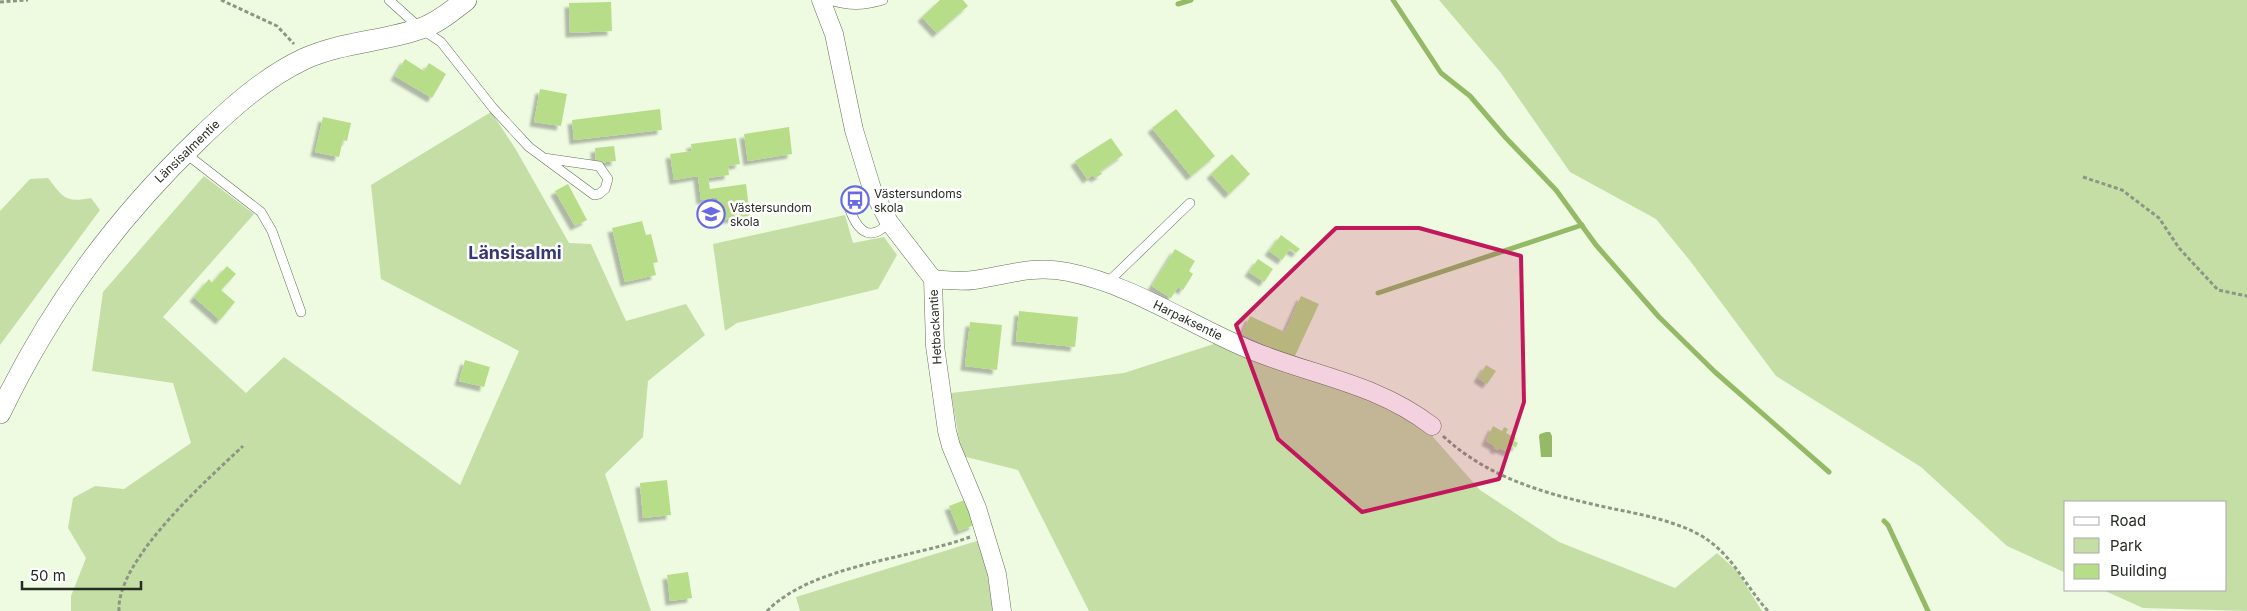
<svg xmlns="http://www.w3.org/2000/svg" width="2247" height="611" font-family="Inter,sans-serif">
  <defs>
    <filter id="shadow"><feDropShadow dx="-4.5" dy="4.5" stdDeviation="1" flood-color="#0004"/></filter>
  </defs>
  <rect width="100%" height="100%" fill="#eefbe1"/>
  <g fill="#c4dea6">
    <path d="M1439,0H2247V611L2143,608L2103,590H2226V502H2066V573L2007,546L1921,467L1776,376L1691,262L1656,219L1570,172L1501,73Z"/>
    <path d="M491,112L515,148L569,243L591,244L626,321L686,304L705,335L648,381L643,437L605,474L651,611H71V596L86,558L68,528L73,498L95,486L124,489L191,443L173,383L92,371L103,292L204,176L254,214L163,317L246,393L284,357L460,485L519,351L381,279L371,185Z"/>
    <path d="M48,178C63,198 66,203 91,198L100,210L0,345V211L30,179Z"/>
    <path d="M845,215L853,243L884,237L897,255L878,289L737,323L725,331L713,244Z"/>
    <path d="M1220,342L1393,407L1426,429L1480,490L1559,542L1675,588L1717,553L1737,571L1762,611H1089L1018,470L962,456L951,393L1124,373Z"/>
    <path d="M980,540L989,577L993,611H800L796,597Z"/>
  </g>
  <path fill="#95ba67" d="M1546,432H1550L1552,436V457H1541L1539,436L1540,434Z"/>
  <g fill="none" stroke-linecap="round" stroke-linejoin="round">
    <g stroke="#95ba67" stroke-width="5">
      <path d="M1393,0L1441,73L1470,96L1506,138L1556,190L1596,245L1659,317L1715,372L1829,472"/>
      <path d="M1178,4L1191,0"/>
      <path d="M1378,293L1582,225"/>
      <path d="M1884,521L1888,525L1928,611"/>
    </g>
  </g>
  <g fill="#b7dd89" filter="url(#shadow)">
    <path d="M940,0H963L968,6L937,33L922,17Z"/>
    <path d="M611,2L612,31L570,33L569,3Z"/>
    <path d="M405,59L424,71L429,63L446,74L432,98L395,76Z"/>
    <path d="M540,89L567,94L561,126L534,122Z"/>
    <path d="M660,109L662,130L574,140L572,120Z"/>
    <path d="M1176,109L1215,156L1191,176L1152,128Z"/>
    <path d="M323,117L351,123L347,141L343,140L339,157L315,152Z"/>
    <path d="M789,127L792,154L748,161L744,134Z"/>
    <path d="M736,138L740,164L728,166L729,175L708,178L710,189L746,184L750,216L720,220L717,197L701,200L698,176L674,180L670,154L692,151L691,144Z"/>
    <path d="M1111,138L1123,155L1100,171L1102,174L1095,178L1093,175L1087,179L1075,161Z"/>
    <path d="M614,146L616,161L596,163L595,148Z"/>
    <path d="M1232,154L1250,174L1229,194L1211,174Z"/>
    <path d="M568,184L587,220L575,226L555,191Z"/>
    <path d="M642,221L646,235L651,234L658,262L653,263L656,275L625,282L612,228Z"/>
    <path d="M1281,235L1300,249L1296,253L1290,249L1282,260L1269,251Z"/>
    <path d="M1175,249L1195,261L1189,271L1193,274L1183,290L1178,287L1171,298L1152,286Z"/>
    <path d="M1258,259L1273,269L1264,282L1249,272Z"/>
    <path d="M227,266L236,274L221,290L235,302L220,320L194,297L209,279L212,283Z"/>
    <path d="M1301,296L1319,304L1294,358L1242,334L1250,316L1285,332Z"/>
    <path d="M1019,311L1078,317L1075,347L1016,341Z"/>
    <path d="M970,322L1002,325L997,370L965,366Z"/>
    <path d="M465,360L490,367L484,387L459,381Z"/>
    <path d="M1486,365L1496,371L1487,384L1478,378Z"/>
    <path d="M1493,426L1502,431L1504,427L1508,429L1506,433L1516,438L1514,441L1518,443L1516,447L1512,446L1509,452L1499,448L1498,450L1494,448L1495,446L1486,441Z"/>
    <path d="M667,480L671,515L643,518L640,483Z"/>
    <path d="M965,500L974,525L959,531L949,506Z"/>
    <path d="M688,572L692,598L670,601L667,575Z"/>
  </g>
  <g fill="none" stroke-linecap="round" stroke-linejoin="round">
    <g stroke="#66715a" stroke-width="10">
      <g id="service">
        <path d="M389,0L420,28L441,42L493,108L529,147L594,195L599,194L605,189L608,179L599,166L544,158"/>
        <path d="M829,0C849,6 863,6 883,0"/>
        <path d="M185,153L261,212L272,231L301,312"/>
        <path d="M872,189L853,198L848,204C855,227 868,246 889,222"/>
        <path d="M1107,283L1190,203"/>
      </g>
    </g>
    <g stroke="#66715a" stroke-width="19">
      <g id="minor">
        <path d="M821,0L834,34L854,130L872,189L889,222L933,279L935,346L947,431L951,446L977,508L984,531L997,574L1002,611"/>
        <path d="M933,279C946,280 961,282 974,280C1008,275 1032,265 1068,272C1133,285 1188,324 1248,349C1312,376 1374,382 1432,426"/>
      </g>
    </g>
    <g stroke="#66715a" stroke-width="22">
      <path id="tertiary" d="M0,413C51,307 115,220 199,139C231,108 264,78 304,59C344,41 385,42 425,27C440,21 453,10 466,0"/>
    </g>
    <g stroke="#8d9684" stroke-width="3" stroke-dasharray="4 2.5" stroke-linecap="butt">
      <path d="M221,0L277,26L294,44"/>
      <path d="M0,2L28,0"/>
      <path d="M2083,177L2122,190L2159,218L2179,248L2218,290L2247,296"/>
      <path d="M1443,436C1488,478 1546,494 1605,507C1638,514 1670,519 1700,535C1734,555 1744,585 1768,611"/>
      <path d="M119,611C116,560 208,479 243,446"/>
      <path d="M767,611C812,565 910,559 970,537"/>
    </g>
    <use href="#service" stroke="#fff" stroke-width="9"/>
    <use href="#minor" stroke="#fff" stroke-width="18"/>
    <use href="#tertiary" stroke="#fff" stroke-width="21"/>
  </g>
  <path fill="#c2185b" fill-opacity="0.2" stroke="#c2185b" stroke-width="4" stroke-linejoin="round" d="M1336,228H1419L1521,256L1524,402L1499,479L1362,512L1278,439L1236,325Z"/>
  <defs>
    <g id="bus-ring" transform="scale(1.4375)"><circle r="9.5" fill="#fff" stroke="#686ae4" stroke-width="1.5"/><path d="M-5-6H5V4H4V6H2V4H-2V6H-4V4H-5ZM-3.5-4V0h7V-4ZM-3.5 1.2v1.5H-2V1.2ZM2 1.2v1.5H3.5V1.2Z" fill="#686ae4"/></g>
    <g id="school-ring" transform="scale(1.4375)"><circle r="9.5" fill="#fff" stroke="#686ae4" stroke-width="1.5"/><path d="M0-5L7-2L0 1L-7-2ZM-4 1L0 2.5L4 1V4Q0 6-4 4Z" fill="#686ae4"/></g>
  </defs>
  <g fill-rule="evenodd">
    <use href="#bus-ring" x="855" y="200"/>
    <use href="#school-ring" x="711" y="214"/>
  </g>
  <g text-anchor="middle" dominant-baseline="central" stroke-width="5" stroke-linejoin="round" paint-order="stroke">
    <g font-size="12" fill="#272c22" stroke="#fff">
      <text transform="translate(187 151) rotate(-44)">Länsisalmentie</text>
      <text transform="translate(1188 320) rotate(26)">Harpaksentie</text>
      <text transform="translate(935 327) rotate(-93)">Hetbackantie</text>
    </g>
    <g font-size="12" fill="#272c22" stroke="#fff" text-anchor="start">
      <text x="874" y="193">Västersundoms<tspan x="874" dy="14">skola</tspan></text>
      <text x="730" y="207">Västersundom<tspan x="730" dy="14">skola</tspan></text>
    </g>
    <g font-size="18" font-weight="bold" fill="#363974" stroke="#fff">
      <text x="515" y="252">Länsisalmi</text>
    </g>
  </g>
  <rect x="2064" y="501" width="162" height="90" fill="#ffffff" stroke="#a9aba7"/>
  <rect x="2074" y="517" width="25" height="8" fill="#ffffff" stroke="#a9aba7"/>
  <text x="2110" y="526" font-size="15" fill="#272c22">Road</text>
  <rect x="2074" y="538" width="25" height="15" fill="#c4dea6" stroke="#a9aba7"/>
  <text x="2110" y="551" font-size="15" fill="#272c22">Park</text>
  <rect x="2074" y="564" width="25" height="15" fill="#b7dd89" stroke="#a9aba7"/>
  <text x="2110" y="576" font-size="15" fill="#272c22">Building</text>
  <path d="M22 581v8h119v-8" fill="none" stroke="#272c22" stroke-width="2.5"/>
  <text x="30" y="581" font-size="15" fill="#272c22" stroke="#ffffff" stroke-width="4" paint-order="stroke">50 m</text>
</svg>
